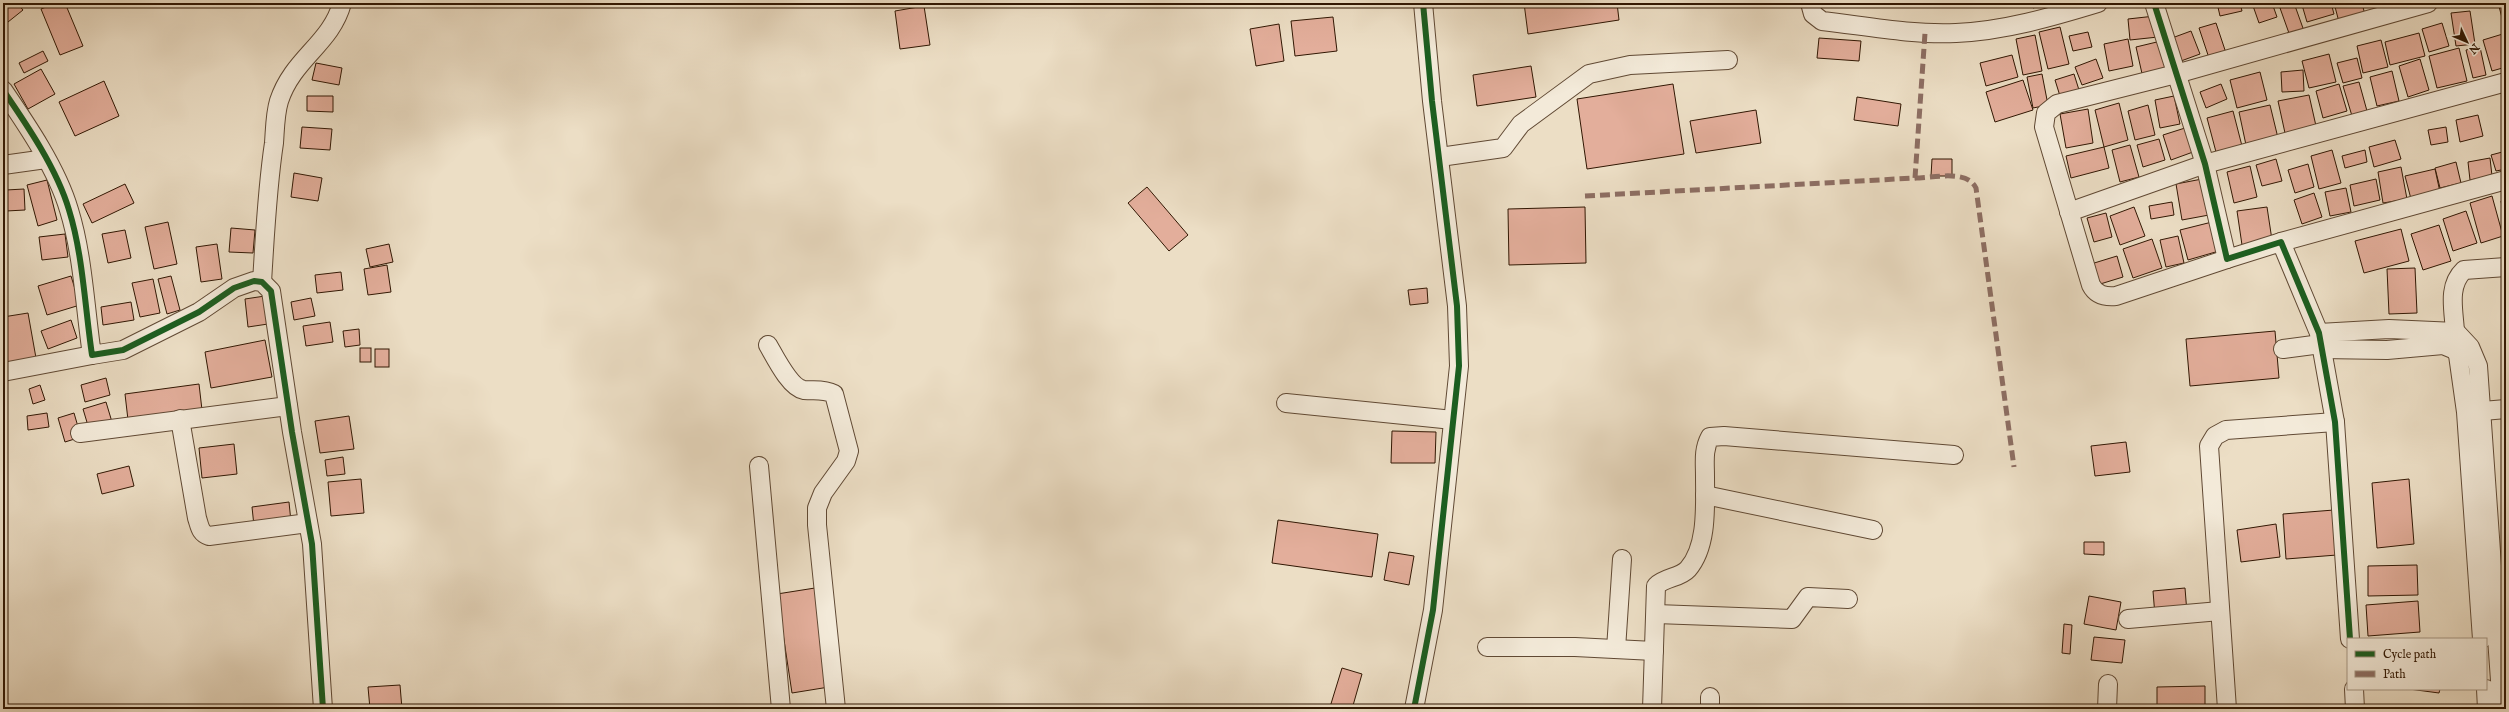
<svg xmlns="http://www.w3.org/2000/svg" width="2509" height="712" font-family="'IM FELL English',serif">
  <rect width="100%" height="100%" fill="#ecdec5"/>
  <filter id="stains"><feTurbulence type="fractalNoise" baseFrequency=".005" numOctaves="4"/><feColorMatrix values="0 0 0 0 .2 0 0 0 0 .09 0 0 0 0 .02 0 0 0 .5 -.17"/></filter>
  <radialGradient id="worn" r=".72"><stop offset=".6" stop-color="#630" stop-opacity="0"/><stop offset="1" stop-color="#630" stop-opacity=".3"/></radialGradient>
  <g fill="#e3ae9b" stroke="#311703">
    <path d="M3,3H17L23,10L3,26Z"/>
    <path d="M56,3H65L83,46L60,55L41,9Z"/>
    <path d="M1524,3H1617L1619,20L1528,34Z"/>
    <path d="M2031,3H2050L2033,8Z"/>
    <path d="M2217,3H2240L2242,11L2220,16Z"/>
    <path d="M2252,3H2272L2277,17L2259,23Z"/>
    <path d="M2294,3L2304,31L2290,36L2280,8Z"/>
    <path d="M2310,3H2331L2334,14L2307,22L2302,5Z"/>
    <path d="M2334,3H2362L2365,15L2339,22Z"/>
    <path d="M2498,3H2506V25H2504Z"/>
    <path d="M924,6L930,45L900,49L895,11Z"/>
    <path d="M2470,11L2475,44L2456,46L2451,13Z"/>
    <path d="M2155,16L2158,37L2130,40L2128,19Z"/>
    <path d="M1333,17L1337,51L1295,56L1291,21Z"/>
    <path d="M2216,23L2226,53L2209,58L2199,28Z"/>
    <path d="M2442,23L2449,46L2429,52L2422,29Z"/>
    <path d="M1279,24L1284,61L1256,66L1250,29Z"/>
    <path d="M2060,27L2069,64L2048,69L2039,32Z"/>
    <path d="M2191,31L2200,54L2181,61L2172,38Z"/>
    <path d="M2088,32L2092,47L2073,51L2069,36Z"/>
    <path d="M2419,33L2425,56L2390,65L2385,42Z"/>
    <path d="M2506,33V67L2492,71L2483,40Z"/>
    <path d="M2035,35L2042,71L2023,75L2016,39Z"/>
    <path d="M1819,38L1861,41L1859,61L1817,58Z"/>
    <path d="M2128,39L2133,66L2109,71L2104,44Z"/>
    <path d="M2381,40L2388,67L2363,73L2357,46Z"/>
    <path d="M2161,41L2168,72L2143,78L2136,47Z"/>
    <path d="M2480,47L2486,75L2473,78L2466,50Z"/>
    <path d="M2459,48L2467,81L2437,88L2429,56Z"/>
    <path d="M43,51L48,61L24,73L19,63Z"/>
    <path d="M2329,54L2336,82L2309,88L2302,61Z"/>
    <path d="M2012,55L2018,77L1986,86L1980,63Z"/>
    <path d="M2357,58L2362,78L2343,83L2337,63Z"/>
    <path d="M2096,59L2103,78L2082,85L2075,67Z"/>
    <path d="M2420,59L2429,90L2408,97L2399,66Z"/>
    <path d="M316,63L342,68L339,85L312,80Z"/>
    <path d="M1531,66L1536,97L1477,106L1473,75Z"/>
    <path d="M41,69L55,94L28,109L14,84Z"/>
    <path d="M2303,70L2304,91L2282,92L2281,72Z"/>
    <path d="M2392,71L2399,101L2377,106L2370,77Z"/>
    <path d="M2260,72L2267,100L2237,108L2230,80Z"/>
    <path d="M2042,74L2048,105L2033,108L2027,77Z"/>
    <path d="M2074,74L2079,90L2060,96L2055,80Z"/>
    <path d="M2023,80L2033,110L1995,122L1986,92Z"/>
    <path d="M104,81L119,116L75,136L59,102Z"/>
    <path d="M2359,82L2367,111L2352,116L2343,86Z"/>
    <path d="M1673,84L1684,154L1587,169L1577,99Z"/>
    <path d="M2221,84L2227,99L2206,108L2200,92Z"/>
    <path d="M2339,84L2347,111L2323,118L2316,91Z"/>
    <path d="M2309,95L2316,126L2285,133L2278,101Z"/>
    <path d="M307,96H333V112L307,111Z"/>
    <path d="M2174,96L2180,124L2160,128L2155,100Z"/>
    <path d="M1857,97L1901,104L1898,126L1854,120Z"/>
    <path d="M2119,103L2128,140L2104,147L2095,110Z"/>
    <path d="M2148,105L2155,135L2135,140L2128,111Z"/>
    <path d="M2270,105L2278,138L2246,145L2239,112Z"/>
    <path d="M2088,109L2093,143L2066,148L2060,114Z"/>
    <path d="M1756,110L1761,143L1696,153L1690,121Z"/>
    <path d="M2233,111L2242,146L2216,152L2207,118Z"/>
    <path d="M2478,115L2483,136L2460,142L2456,120Z"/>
    <path d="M302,127L332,129L330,150L300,148Z"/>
    <path d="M2446,127L2448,142L2431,145L2428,130Z"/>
    <path d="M2185,128L2193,152L2171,160L2163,135Z"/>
    <path d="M2159,139L2165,160L2143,167L2137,145Z"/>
    <path d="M2395,140L2401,159L2374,167L2369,147Z"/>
    <path d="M2130,145L2139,177L2120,182L2112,150Z"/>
    <path d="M2104,147L2109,168L2071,178L2066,156Z"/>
    <path d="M2332,150L2341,183L2319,189L2311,156Z"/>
    <path d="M2365,150L2367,162L2345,168L2342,156Z"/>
    <path d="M2506,151V169L2496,171L2491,155Z"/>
    <path d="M2490,158L2492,176L2470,180L2468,162Z"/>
    <path d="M1932,159H1952V176H1931Z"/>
    <path d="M2276,159L2282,181L2262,186L2256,165Z"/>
    <path d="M2456,162L2461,183L2440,188L2435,168Z"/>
    <path d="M2308,164L2314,187L2295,193L2288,170Z"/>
    <path d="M2250,166L2257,197L2234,203L2227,172Z"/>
    <path d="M2401,167L2407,199L2383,203L2378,172Z"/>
    <path d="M2435,169L2440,192L2411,199L2405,176Z"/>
    <path d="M294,173L322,178L318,201L291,197Z"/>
    <path d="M2202,179L2209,215L2182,220L2176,184Z"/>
    <path d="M2376,179L2380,200L2354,206L2350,185Z"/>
    <path d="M47,180L57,220L38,226L27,185Z"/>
    <path d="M125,184L134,203L92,223L83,204Z"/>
    <path d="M1147,187L1188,235L1169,251L1128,203Z"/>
    <path d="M2346,188L2351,212L2330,216L2325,192Z"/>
    <path d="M24,189L25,210L6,211V190Z"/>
    <path d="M2314,193L2322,217L2302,224L2294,200Z"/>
    <path d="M2492,196L2503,236L2481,243L2470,203Z"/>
    <path d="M2506,200V229L2501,201Z"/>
    <path d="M2172,202L2174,215L2151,219L2149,206Z"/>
    <path d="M1585,207L1586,263L1509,265L1508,209Z"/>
    <path d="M2134,207L2145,236L2120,245L2110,216Z"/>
    <path d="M2267,207L2272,240L2242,245L2237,211Z"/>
    <path d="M2466,211L2477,243L2453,251L2443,219Z"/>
    <path d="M2106,213L2112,237L2094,242L2087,218Z"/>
    <path d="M168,222L177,264L154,269L145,227Z"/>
    <path d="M2212,222L2219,251L2188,260L2180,230Z"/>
    <path d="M2439,225L2451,261L2423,270L2411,234Z"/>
    <path d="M231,228L255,230L253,253L229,252Z"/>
    <path d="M2401,229L2409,261L2364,273L2355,241Z"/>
    <path d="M125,230L131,258L108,263L102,234Z"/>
    <path d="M65,234L68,257L42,260L39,237Z"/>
    <path d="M2178,236L2184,263L2166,267L2160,240Z"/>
    <path d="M2152,239L2162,268L2133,278L2123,249Z"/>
    <path d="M217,244L222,279L201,282L196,247Z"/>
    <path d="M389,244L393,262L370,267L366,249Z"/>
    <path d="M2117,256L2123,277L2097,285L2091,264Z"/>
    <path d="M387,265L391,292L368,295L364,269Z"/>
    <path d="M2415,268L2417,313L2389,314L2387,269Z"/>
    <path d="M341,272L343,290L317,293L315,275Z"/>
    <path d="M71,276L80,305L47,315L38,286Z"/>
    <path d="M171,276L180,310L167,314L158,279Z"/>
    <path d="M153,279L160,313L140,317L132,283Z"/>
    <path d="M1427,288L1428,303L1410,305L1408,290Z"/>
    <path d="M265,296L268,324L248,327L245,299Z"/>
    <path d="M311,298L315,316L294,320L291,302Z"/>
    <path d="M131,302L134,320L103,325L101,307Z"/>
    <path d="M28,313L36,358L7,363L3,341V317Z"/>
    <path d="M71,320L77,338L48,349L41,331Z"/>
    <path d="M330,322L333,342L306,346L303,326Z"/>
    <path d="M359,329L360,345L345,347L343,331Z"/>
    <path d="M2275,331L2279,378L2190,386L2186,339Z"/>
    <path d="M265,340L272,377L211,388L205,352Z"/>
    <rect x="360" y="348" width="11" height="14"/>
    <rect x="375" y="349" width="14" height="18"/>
    <path d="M106,378L110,395L85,402L81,385Z"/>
    <path d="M199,384L202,410L128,420L125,394Z"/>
    <path d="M40,385L45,400L33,404L29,389Z"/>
    <path d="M106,402L112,422L89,429L83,409Z"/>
    <path d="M47,413L49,427L28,430L27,416Z"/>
    <path d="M74,413L81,437L65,442L58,418Z"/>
    <path d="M349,416L354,449L320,453L315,421Z"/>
    <path d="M1392,431L1436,432L1435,463H1391Z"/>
    <path d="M2126,442L2130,472L2095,476L2091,446Z"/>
    <path d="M234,444L237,474L202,478L199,448Z"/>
    <path d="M343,457L345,474L327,476L325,460Z"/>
    <path d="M129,466L134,486L102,494L97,474Z"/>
    <path d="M361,479L364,513L331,516L328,482Z"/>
    <path d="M2409,479L2414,544L2377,548L2372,483Z"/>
    <path d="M289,502L291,522L254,526L252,507Z"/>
    <path d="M2334,510L2337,555L2286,559L2283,514Z"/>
    <path d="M1278,520L1378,534L1372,577L1272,563Z"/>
    <path d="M2276,524L2280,557L2241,562L2237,530Z"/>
    <path d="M2084,542H2104V555L2084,554Z"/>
    <path d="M1389,552L1414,556L1409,585L1384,580Z"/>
    <path d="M2417,565L2418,595L2368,596V566Z"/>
    <path d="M815,588L829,687L792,693L777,594Z"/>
    <path d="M2185,588L2187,613L2155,616L2153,591Z"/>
    <path d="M2089,596L2121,602L2116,630L2084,624Z"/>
    <path d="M2418,601L2420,632L2368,636L2366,605Z"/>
    <path d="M2064,624L2072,625L2070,654L2062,653Z"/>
    <path d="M2094,637L2125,640L2122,663L2091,660Z"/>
    <path d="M1342,668L1362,674L1352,709L1330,707Z"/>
    <path d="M400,685L402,709H370L368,687Z"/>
    <path d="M2205,686V709H2157V687Z"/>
    <path d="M2409,689H2440L2439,693Z"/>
  </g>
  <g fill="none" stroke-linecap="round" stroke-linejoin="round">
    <g stroke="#604934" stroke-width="20">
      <g id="minor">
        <path d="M1810,3L1813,14L1822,21C1866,26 1911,35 1956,33C2004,31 2052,17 2098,3"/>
        <path d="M2154,3L2205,164L2227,259L2281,242L2319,333L2335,422L2350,639"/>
        <path d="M3,90C27,125 57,169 69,210C83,255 85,308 92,355L123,350L199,312L234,288L254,281L262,282L271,291L292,432L312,544L323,709"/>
        <path d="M1440,157L1503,148L1521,124L1589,74L1630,65L1728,60"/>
        <path d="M3,165L46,159"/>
        <path d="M2069,212L2205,164L2506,82"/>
        <path d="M2281,242L2506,180"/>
        <path d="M2227,259L2116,296C2105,297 2096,295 2091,285L2044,127L2046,113L2057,104L2176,74L2428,3"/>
        <path d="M262,282C265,235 267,189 274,143C275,130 275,114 279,101C293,58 331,44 342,3"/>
        <path d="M2319,333L2389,329L2456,332L2470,347L2478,366L2502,709"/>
        <path d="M2455,343C2457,319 2444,289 2464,270L2506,267"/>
        <path d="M768,345C775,357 790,388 804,390C815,391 824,389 834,394L849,451L846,461L823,493L817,508V525L836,709"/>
        <path d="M2283,349L2321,344"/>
        <path d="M2322,349L2387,350L2443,345L2455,350L2458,355L2466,412L2482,639"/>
        <path d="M3,372L92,355"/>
        <path d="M1286,403L1453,420"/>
        <path d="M2471,412L2506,409"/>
        <path d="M180,419L197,518C200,527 200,533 209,536L308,523"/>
        <path d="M80,433L288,406"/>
        <path d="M759,466L781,709"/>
        <path d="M1705,495L1873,530"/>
        <path d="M1656,614L1792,619L1808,597L1848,599"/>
        <path d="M2128,619L2220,611"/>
        <path d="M1487,647H1575L1654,651"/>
        <path d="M1616,649L1622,559"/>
        <path d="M2354,689L2355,709"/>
        <path d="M2486,689L2487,709"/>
        <path d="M1414,709L1433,610L1459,366L1457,306L1432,101L1423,3"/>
        <path d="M1652,709L1656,586C1665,577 1680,578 1688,569C1708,546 1705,505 1705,476C1705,462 1703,450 1710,437L1724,436L1954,455"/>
        <path d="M1710,709V697"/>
        <path d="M2107,709L2108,684"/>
        <path d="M2227,709L2209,446L2215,436L2226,430L2335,422"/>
      </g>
    </g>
    <use href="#minor" stroke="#f3ead9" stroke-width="18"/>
    <g stroke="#8d6e63" stroke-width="5" stroke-dasharray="10 5" stroke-linecap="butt">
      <path d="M1915,178C1933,178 1967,169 1976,188L2014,467"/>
      <path d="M1585,196L1915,178L1925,33"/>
    </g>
    <g stroke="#f3ead9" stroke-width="8">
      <g id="cycleway">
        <path d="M2154,3L2205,164L2227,259L2281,242L2319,333L2335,422L2350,639"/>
        <path d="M3,90C27,125 57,169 69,210C83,255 85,308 92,355L123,350L199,312L234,288L254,281L262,282L271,291L292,432L312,544L323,709"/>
        <path d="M1414,709L1433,610L1459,366L1457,306L1432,101L1423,3"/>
      </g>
    </g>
    <use href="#cycleway" stroke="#1b5e20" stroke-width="6"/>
  </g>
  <rect width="2509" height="712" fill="none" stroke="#ecdec5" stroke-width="16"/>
  <rect x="4" y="4" width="2501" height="704" fill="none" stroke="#311703" stroke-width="2"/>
  <rect x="8" y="8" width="2493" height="696" fill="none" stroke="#311703"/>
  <rect x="2347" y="638" width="140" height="52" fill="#f3ead9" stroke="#a59683"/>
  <rect x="2355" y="651" width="20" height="6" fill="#1b5e20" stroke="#a59683"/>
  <text x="2383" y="658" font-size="12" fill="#311703">Cycle path</text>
  <rect x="2355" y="671" width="20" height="6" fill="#8d6e63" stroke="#a59683"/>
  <text x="2383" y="678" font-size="12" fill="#311703">Path</text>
  <g transform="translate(2467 42) rotate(134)" stroke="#f3ead9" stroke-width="3" paint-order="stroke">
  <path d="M0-3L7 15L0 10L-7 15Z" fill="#311703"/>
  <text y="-6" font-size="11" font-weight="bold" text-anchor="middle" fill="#311703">N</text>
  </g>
  <rect width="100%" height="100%" filter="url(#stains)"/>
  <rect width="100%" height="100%" fill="url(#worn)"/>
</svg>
